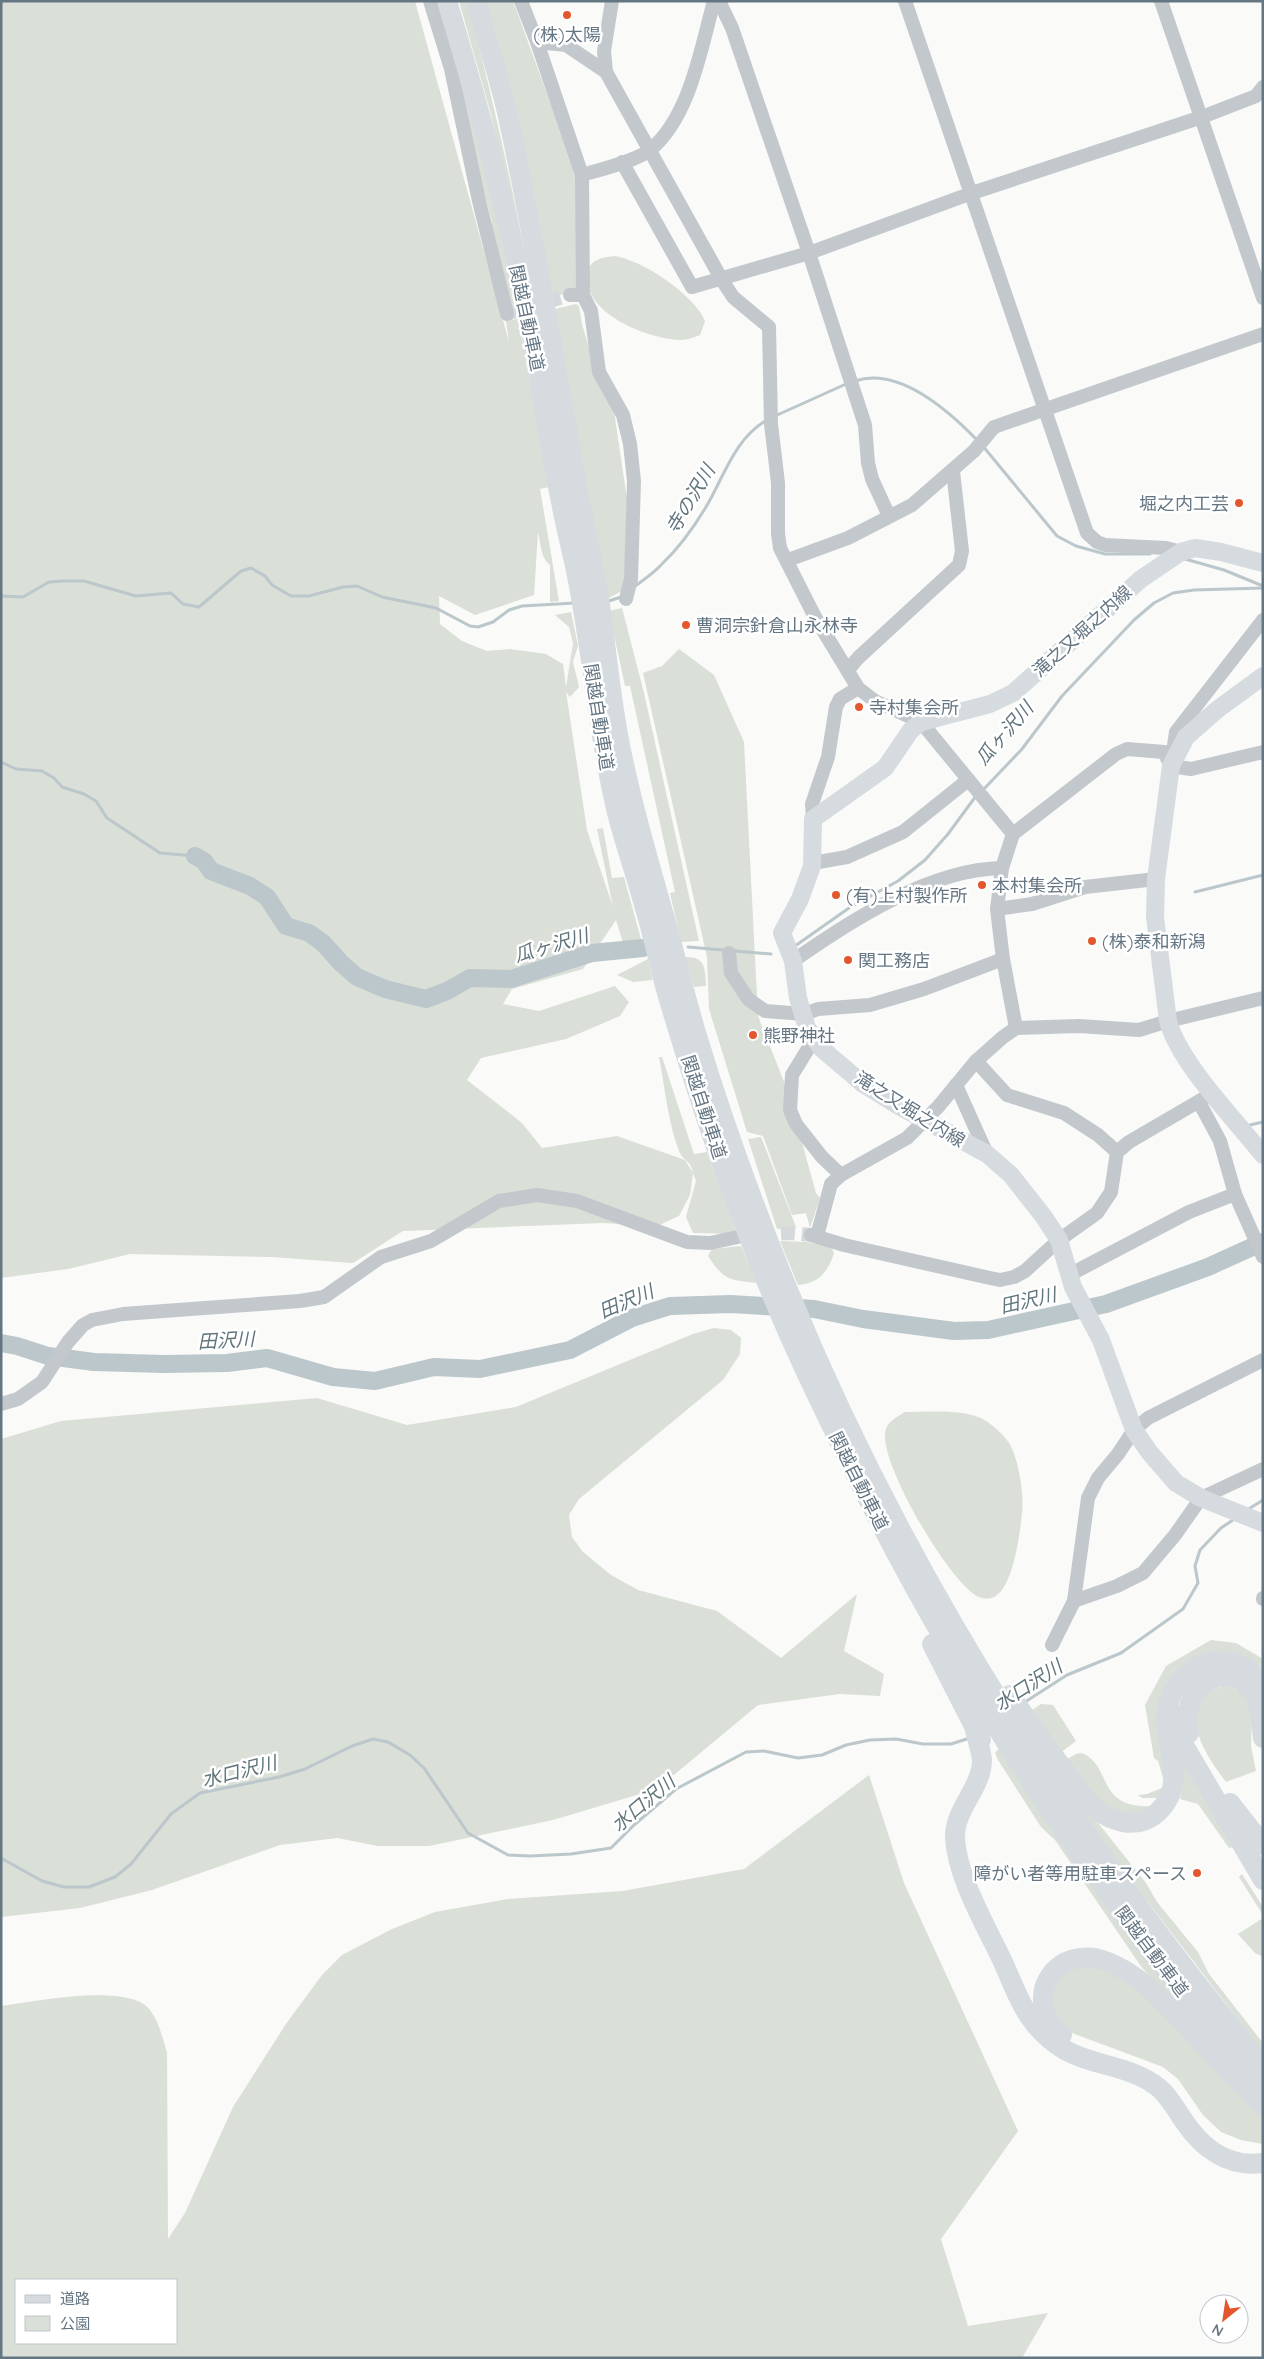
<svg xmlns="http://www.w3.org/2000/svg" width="1264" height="2359" font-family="Quicksand,'Noto Sans JP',sans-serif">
  <rect width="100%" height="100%" fill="#fafaf8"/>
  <g fill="#dadfd7" fill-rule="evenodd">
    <path d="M1,1H415L509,342L506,321L518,319L549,487L540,489L559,601L550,602V565C540,557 541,543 538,532L534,595L475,615L439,596L440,624L462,641L487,651L510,649L546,654L563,664L566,687L573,643L569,627L555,615L571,612L578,646L573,662L579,687L570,697L566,692L587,830L613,907L597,829L603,828L612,878L624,877L642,943L624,946L616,920L583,969L512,989L503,1004L539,1011L615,986L629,1002L620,1016L566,1039L481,1058L467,1080L522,1123L542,1148L617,1136L685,1160L693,1173C691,1160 683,1161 679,1151C668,1122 665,1088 659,1057H662L694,1154L707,1152L737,1234L693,1233L686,1217L696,1181L693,1173L690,1195L679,1216L657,1226L602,1223L403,1231L353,1263L271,1257L130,1254L68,1269L1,1278Z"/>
    <path d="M431,1H440L497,213L516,309L508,311L492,241V222L452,69Z"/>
    <path d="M459,1H467C494,100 515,200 534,300L490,111Z"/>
    <path d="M486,1H513L568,151L576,180L579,290L553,297Z"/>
    <path d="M614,256C643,260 693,294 705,321L700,335C693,338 686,340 678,340C646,338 586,314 587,277C588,260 599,258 614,256Z"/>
    <path d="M576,304L579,306L582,324L595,368L614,411L627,499L624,590L607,599L555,309Z"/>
    <path d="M622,608L644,693L699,941L681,942L670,893L675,892L630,686H625L609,611Z"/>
    <path d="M679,649L714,675L744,742L758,1016L792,1102L807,1161L816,1193L820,1198L810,1228L806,1213L792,1215L763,1136L747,1132L709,1009L707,957L643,673L662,666Z"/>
    <path d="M685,957C706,956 705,969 706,986L694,987Z"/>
    <path d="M648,959L653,980L633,982L617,975Z"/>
    <path d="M761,1137L796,1227L777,1229L748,1139Z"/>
    <path d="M780,1241L806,1242L831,1247L834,1253C829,1271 818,1284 798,1285Z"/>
    <path d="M741,1246L757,1283C728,1280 724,1280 708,1256L712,1249Z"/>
    <path d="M714,1328L731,1330L741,1338L740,1354L723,1380L579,1499L569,1515L572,1537L583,1552L611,1575L638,1590L717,1611L781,1658L857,1594L844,1651L884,1674L880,1696L840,1694L758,1705L657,1789L553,1820L429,1846H378L337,1838L280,1845L152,1890L80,1908L1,1917V1439L61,1421L317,1398L407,1425L516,1407L693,1334Z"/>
    <path d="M905,1412C929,1412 959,1409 981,1418C991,1423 1003,1434 1009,1443C1019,1459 1024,1495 1022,1513C1020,1534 1013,1588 994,1597C989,1599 984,1599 979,1597C951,1586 875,1457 886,1429C888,1421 899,1416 905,1412Z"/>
    <path d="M1211,1640L1236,1643L1263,1659V1668L1244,1658L1182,1668L1167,1778L1159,1798H1142L1138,1795L1147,1794L1162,1788L1164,1781L1158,1761L1154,1758L1145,1705L1166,1666Z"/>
    <path d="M1227,1685L1247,1695L1252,1718L1251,1746L1256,1771L1226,1782C1212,1763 1191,1735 1197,1710C1199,1704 1203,1698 1205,1692Z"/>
    <path d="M1041,1704L1053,1705L1076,1741L1059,1754L1028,1713Z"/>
    <path d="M1176,1742L1233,1847L1229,1848L1198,1804L1180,1799L1182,1791L1179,1785Z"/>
    <path d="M1002,1747L1193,2020L1165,1995L1140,1965L1055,1840L1041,1827L998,1760L995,1752Z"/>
    <path d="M1082,1753C1113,1766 1095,1810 1154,1806L1138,1816L1108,1809L1064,1761L1076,1754Z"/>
    <path d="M869,1775L904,1883L1018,2131L941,2239L968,2326L1048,2313L1022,2358H1V2006C34,2002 129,1982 150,2010C159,2022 163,2039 167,2053L168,2239L185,2213L233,2107L286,2024L322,1975L342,1955L392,1929L435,1912L508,1899L623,1891L744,1869ZM16,2280H176V2343H16Z"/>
    <path d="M1067,1784L1146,1883L1157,1902L1198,1952L1209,1974L1263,2043V2052L1115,1859L1064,1786Z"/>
    <path d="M1242,1874L1263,1907V1915L1239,1877Z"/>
    <path d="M1263,1918V1957L1255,1953L1238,1934Z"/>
    <path d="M1077,1965L1104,1968L1146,1996L1263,2116V2144L1241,2140L1221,2132L1203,2115L1178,2079L1163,2067L1072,2033L1064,2027L1052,2010L1054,1982Z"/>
  </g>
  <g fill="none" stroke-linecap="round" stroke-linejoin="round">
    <g stroke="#bbc7cb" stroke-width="3">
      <path d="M855,381C899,366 950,412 978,441"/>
      <path d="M775,416L846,384"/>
      <path d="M982,445L1057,536L1076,546L1105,554H1150"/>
      <path d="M1185,559L1224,570L1263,586"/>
      <path d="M634,587C643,580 654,573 661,565C678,549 694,527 706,507C724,477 734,439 767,420"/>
      <path d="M1,596L23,597L49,582L63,581H84L136,596L171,593L183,604L199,607L241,571L251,568L265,576L272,585L291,596H309L343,587L357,586L382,597L436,608L470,626L478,627L493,622L509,610L522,606L575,603"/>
      <path d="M606,602L621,597"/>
      <path d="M1,762L16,769L42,771L54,778L62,787L84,794L96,801L107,818L160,853L195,856"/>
      <path d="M983,790L1022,749L1062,696L1134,620L1154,603L1173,593L1194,590L1263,588"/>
      <path d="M1195,892L1263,875"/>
      <path d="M795,946L849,908L898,881L925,860L948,834L976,796"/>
      <path d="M688,947L771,954"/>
      <path d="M1250,1125L1263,1122"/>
      <path d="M1247,1510L1263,1500"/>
      <path d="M1025,1702L1067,1675L1121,1653L1183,1609L1198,1583L1195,1566L1200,1550L1221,1528L1236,1518"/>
      <path d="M1,1858L42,1881L64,1887H89L115,1877L131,1864L171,1814L200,1793L279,1777L305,1769L352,1746L373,1739L388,1742L410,1755L424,1768L468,1833L508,1855L530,1856L571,1854L611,1848L634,1825L676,1789L746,1752L764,1751L798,1758L822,1755L846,1745L870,1740L896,1739L923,1744H951L970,1738"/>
    </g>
    <g stroke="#bbc7cb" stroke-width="18">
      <path d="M195,856L204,861L211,871L250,886L267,897L286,926L309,933L323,943L341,963L357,977L385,989L426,999L447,991L470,978L511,979L592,953L643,948"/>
      <path d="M1,1343L17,1346L48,1356L94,1362L163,1364L227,1363L267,1358L333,1377L375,1381L434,1367L480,1369L570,1350L632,1318L670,1306L731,1304L814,1309L863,1319L954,1331L988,1330L1106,1304L1208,1267L1263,1242"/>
    </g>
    <g stroke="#d5d9db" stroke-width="14" stroke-dasharray="14 7" stroke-linecap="butt">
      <path d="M507,314L570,295"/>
      <path d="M760,1235L790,1233L811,1235"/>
    </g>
    <g stroke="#c3c8cc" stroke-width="14">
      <path d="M430,1L451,69L479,201L507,314"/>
      <path d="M521,1L537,42L566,45L606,72L722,280L733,297L769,327L771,424L778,483V534L780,548L815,617L858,688L875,701L921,722L1013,834"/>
      <path d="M719,1L732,28L809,253L865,425L868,463L872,479L889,516"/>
      <path d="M905,1L1087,533L1097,542L1105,545L1166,548L1181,552"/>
      <path d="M1161,1L1263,298"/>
      <path d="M537,42L582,175C599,170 636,161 650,150C690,117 701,48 714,1"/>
      <path d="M606,72L604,51L612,1"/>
      <path d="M622,162L692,287L809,253L972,193L1202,117L1256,96L1263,87"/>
      <path d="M582,175L583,295L591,311L599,372L623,415L630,444L634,481L631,579L626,599"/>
      <path d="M570,295H583"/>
      <path d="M788,560L848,538L912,505L974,451L994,427L1263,334"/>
      <path d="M848,670L858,658L959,565L962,551L953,471"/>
      <path d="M1172,758L1176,732L1263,620"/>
      <path d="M1171,766L1191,769L1263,752"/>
      <path d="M813,819L812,804L828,757L836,707L840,699L858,688"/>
      <path d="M813,863L847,857L903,832L968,780"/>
      <path d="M997,909L1032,904L1085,887L1156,879"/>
      <path d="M729,953L731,973L748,999L765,1011L804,1014L818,1009L870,1005L924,989L1003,959"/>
      <path d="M793,961C850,921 930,869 1002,868"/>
      <path d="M1016,1028L1003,959L997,909L1002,868L1013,834L1116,754L1127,749L1164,752L1171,766"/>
      <path d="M814,1039L792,1075L790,1110L796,1124L822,1157L841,1175"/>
      <path d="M976,1061L1007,1095L1064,1113L1098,1135L1117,1152"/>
      <path d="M956,1085L987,1154"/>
      <path d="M1199,1102L1220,1141L1235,1194L1263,1257"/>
      <path d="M811,1235L844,1245L990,1278L1000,1280L1014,1277L1025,1271L1059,1240L1097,1213L1111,1192L1117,1152L1129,1142L1213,1093"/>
      <path d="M817,1236L831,1184L841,1175L907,1138L938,1107L976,1061L1003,1037L1016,1028L1079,1026L1139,1030L1168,1021L1263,998"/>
      <path d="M1069,1275L1189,1212L1235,1194"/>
      <path d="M1,1404L18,1399L42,1382L68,1342L83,1325L92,1320L123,1314L300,1301L324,1297L381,1257L431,1241L499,1201L537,1195L577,1201L687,1242L710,1243L738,1237"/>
      <path d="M1263,1598V1599"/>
      <path d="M1074,1601L1117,1586L1143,1573L1175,1535L1201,1498L1263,1469"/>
      <path d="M1052,1645L1074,1601L1088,1498L1098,1478L1118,1454L1134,1430L1148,1418L1263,1360"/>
    </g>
    <g stroke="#d6dbdf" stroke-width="18">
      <path d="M1263,563L1221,552L1195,548L1181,552L1141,579L1013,693L990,704L921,722L911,730L885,768L813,819L812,866L800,899L782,933L793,961L798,998L807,1028L822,1049L862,1083L899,1106L987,1154L1011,1175L1044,1217L1059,1240L1073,1287L1101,1340L1134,1430L1150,1453L1176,1483L1201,1498L1263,1523"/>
      <path d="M1263,676L1218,709L1186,737L1171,766L1156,879L1155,917L1168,1021C1180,1064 1234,1118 1263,1155"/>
    </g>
    <g stroke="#d6dbdf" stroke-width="20">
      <path d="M447,1C477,100 504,199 525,300C538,367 547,435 561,502C566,529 573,554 578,581C593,659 599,739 618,817C626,847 636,875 644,905C653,934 659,964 667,993C696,1092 729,1190 768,1285C792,1345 820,1403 849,1461C960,1687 1099,1899 1263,2090"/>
      <path d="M476,1C487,41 500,80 509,121C534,238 554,357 575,475C581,512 590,549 597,586C607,645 610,705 624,764C634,812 648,858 661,905C674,949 684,993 697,1036C723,1122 754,1207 788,1290C904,1573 1069,1831 1263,2066"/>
      <path d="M932,1644L981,1740"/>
      <path d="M1010,1695C1029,1722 1048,1749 1068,1775C1077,1787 1085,1800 1097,1810C1111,1821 1133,1828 1150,1818C1160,1812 1169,1801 1172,1789C1181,1750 1147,1716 1184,1677C1194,1667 1204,1662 1218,1661C1236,1660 1249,1668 1260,1681"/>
      <path d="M1176,1715L1177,1727L1185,1747L1263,1880"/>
      <path d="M975,1730C977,1739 981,1750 982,1760C982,1788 954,1809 955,1838C957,1877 986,1926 1003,1962C1012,1982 1020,2005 1034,2023C1042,2033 1053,2043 1065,2050C1095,2067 1131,2065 1159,2088C1170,2097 1176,2110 1184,2121C1202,2148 1228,2168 1263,2163"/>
      <path d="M1189,1733C1177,1685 1232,1654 1255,1696C1262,1708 1261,1724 1263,1738"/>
      <path d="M1230,1803L1263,1845"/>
      <path d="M1062,2035C1019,2000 1055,1941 1108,1962C1142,1975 1168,2007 1192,2032C1215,2057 1239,2081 1263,2106"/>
    </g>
  </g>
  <g fill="#e4572e" stroke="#fff" stroke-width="2">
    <circle cx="567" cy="15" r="5"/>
    <circle cx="1239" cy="503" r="5"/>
    <circle cx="686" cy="625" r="5"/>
    <circle cx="859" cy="707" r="5"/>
    <circle cx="982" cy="885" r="5"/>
    <circle cx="836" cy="895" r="5"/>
    <circle cx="1092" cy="941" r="5"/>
    <circle cx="848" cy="960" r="5"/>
    <circle cx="753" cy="1035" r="5"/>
    <circle cx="1197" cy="1873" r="5"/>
  </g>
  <g text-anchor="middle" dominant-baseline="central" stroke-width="5" stroke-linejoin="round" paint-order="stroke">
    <g font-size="18" fill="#657683" stroke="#fff" text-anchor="start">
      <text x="567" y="34" text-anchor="middle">(株)太陽</text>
      <text x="1229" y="503" text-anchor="end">堀之内工芸</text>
      <text x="696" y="625">曹洞宗針倉山永林寺</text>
      <text x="869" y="707">寺村集会所</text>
      <text x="992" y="885">本村集会所</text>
      <text x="846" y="895">(有)上村製作所</text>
      <text x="1102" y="941">(株)泰和新潟</text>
      <text x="858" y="960">関工務店</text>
      <text x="763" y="1035">熊野神社</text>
      <text x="1187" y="1873" text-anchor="end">障がい者等用駐車スペース</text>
    </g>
    <g font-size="18" fill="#657683" stroke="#fff">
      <text transform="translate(527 318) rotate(78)">関越自動車道</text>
      <text transform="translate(1082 631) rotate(-42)">滝之又堀之内線</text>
      <text transform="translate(599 717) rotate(81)">関越自動車道</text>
      <text transform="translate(704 1107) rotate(72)">関越自動車道</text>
      <text transform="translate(910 1109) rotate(32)">滝之又堀之内線</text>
      <text transform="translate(859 1481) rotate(63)">関越自動車道</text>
      <text transform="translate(1152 1951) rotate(53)">関越自動車道</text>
    </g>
    <g font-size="19" font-style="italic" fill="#60757c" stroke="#fff">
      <text transform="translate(690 499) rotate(-59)">寺の沢川</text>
      <text transform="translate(1004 733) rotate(-49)">瓜ヶ沢川</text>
      <text transform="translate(551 945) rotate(-16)">瓜ヶ沢川</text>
      <text transform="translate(1028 1300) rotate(-13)">田沢川</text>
      <text transform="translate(626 1301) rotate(-23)">田沢川</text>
      <text transform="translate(226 1340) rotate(-3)">田沢川</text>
      <text transform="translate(1028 1685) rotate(-33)">水口沢川</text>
      <text transform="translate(239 1771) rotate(-14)">水口沢川</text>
      <text transform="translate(643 1803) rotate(-40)">水口沢川</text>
    </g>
  </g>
  <rect width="1264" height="2359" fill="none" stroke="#657683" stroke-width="5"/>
  <rect x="15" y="2279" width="162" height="65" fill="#ffffff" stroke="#c1c8cd"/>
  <rect x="25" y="2295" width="25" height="8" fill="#d6dbdf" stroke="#c1c8cd"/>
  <text x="60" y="2304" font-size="15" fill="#657683">道路</text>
  <rect x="25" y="2316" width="25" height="15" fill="#dadfd7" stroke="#c1c8cd"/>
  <text x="60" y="2329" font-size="15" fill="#657683">公園</text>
  <g transform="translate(1224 2319) rotate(210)"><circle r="24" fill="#ffffff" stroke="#c1c8cd"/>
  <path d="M0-4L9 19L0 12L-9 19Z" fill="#e4572e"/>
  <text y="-8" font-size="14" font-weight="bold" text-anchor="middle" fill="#657683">N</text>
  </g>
</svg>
